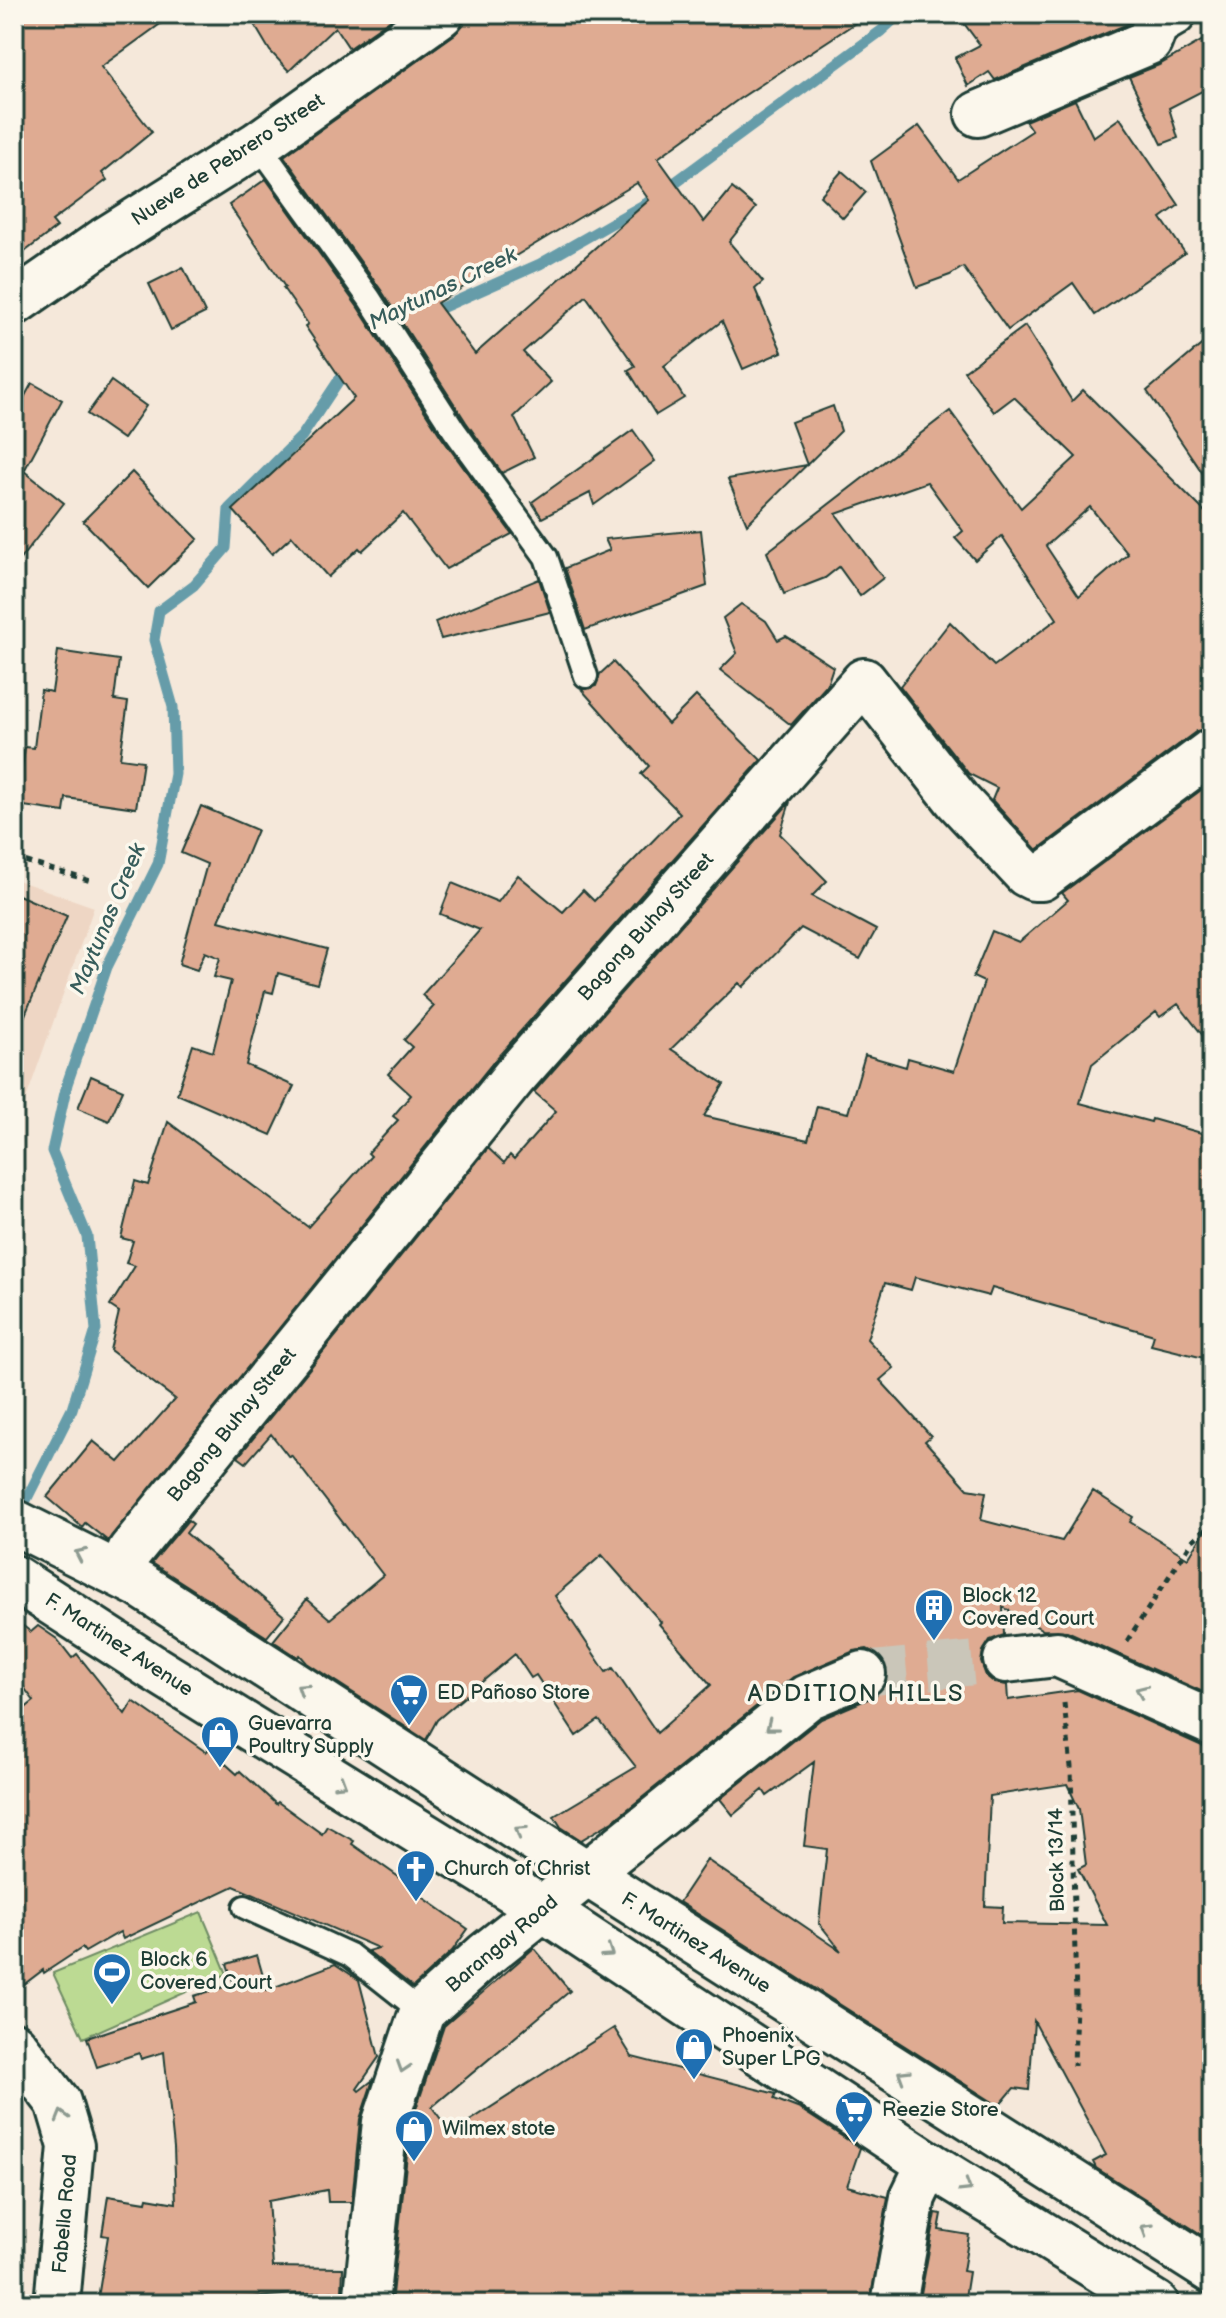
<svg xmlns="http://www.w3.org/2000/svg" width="1226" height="2318" font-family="'Balsamiq Sans',sans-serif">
  <rect width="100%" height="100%" fill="#f5e8da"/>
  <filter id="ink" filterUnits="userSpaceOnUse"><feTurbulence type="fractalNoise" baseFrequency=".0125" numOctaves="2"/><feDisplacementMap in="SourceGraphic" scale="16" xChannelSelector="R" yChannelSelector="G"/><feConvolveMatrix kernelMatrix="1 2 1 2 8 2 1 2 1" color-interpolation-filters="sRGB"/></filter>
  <g filter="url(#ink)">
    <path fill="#eed6c4" d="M14,879L94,907L14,1133Z"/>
    <path fill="#bcda93" stroke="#6e8c64" stroke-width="2" d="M201,1912L227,1974L83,2038L53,1973Z"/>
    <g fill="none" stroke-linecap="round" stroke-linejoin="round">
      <g stroke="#669ca9" stroke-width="11">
        <path d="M430,313L540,264L647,203L881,31L900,14"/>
        <path d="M18,1516L72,1409L96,1330L87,1236L52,1151L67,1084L107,967L158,864L175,774L173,707L154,640L159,611L194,585L226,548L229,509L302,436L349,365"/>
      </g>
    </g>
    <g fill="#dfab92" stroke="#1f3d34" stroke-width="2" fill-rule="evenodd">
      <path d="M14,14H174L101,67L152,132L102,173L107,180L52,221L57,227L14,260Z"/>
      <path d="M248,14H398L349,48L335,27L289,71L270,51Z"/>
      <path d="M466,14H869L739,99L658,158L704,222L732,188L756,208L729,242L763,282L755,289L782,352L743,369L722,321L664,366L684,398L656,415L628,370L635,366L586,296L523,352L551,382L514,417L534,457L502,473L466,422L381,290L284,156L455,34L463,25ZM637,183L649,200L475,354L437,303Z"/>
      <path d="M957,14H1133L1130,23L995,80L989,72L968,86L955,58L980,45Z"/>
      <path d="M1212,35V86L1169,108L1178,138L1162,144L1129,77L1159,65Z"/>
      <path d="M1075,100L1093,137L1120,118L1179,205L1161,218L1185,253L1095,315L1073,283L1008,330L963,267L950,275L917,287L871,161L919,126L958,179L1032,131L1025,121Z"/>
      <path d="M842,171L866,192L843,218L820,196Z"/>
      <path d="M266,179L357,306L442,438L512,534L446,569L403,513L362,551L359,548L328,577L292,536L272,554L233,510L354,398L305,326L308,324L283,288L285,287L229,205Z"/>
      <path d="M183,267L205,313L171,330L149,284Z"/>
      <path d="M1025,326L1072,401L1083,390L1212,519V726L1197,731L1037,850L992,800L997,788L969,774L900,686L950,622L994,666L1057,619L1002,536L975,560L955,538L963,531L927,482L836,514L883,578L860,596L839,567L825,578L784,594L767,552L950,411L1021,508L1076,457L1014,397L994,412L964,371ZM1090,507L1128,554L1079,596L1046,546Z"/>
      <path d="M1212,336V487L1147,391Z"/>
      <path d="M111,381L146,406L123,439L87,414Z"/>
      <path d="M32,383L62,400L24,471L64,503L14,567V416Z"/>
      <path d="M833,406L841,431L747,524L728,479L807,465L791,422Z"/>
      <path d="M633,430L655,461L594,505L590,493L542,518L532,502Z"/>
      <path d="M132,472L198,539L148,588L83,521Z"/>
      <path d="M701,530L707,586L585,630L565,568L610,550L605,539Z"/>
      <path d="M539,579L550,612L441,639L435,622Z"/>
      <path d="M741,604L766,621L778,640L786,636L833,667L827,685L791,725L720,670L737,653L723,618Z"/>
      <path d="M58,651L119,660L114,700L128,702L120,758L143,761L136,808L66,798L64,812L17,805L25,747L34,748L41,690L52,692Z"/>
      <path d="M613,662L668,724L696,696L761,760L495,1060L108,1541L85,1523L82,1527L47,1497L93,1441L119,1462L175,1399L110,1350L119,1312L110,1306L135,1266L126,1263L133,1241L121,1238L135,1181L148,1185L168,1122L308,1227L371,1156L368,1153L398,1120L393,1116L411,1095L388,1074L412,1047L404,1040L434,1006L422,995L480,930L440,914L452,883L498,902L518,875L563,912L583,890L594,901L680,813L641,774L649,766L582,690L596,686L600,674Z"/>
      <path d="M1212,782V1047L1178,1004L1160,1017L1156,1012L1092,1064L1080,1103L1151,1122L1152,1119L1212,1136V1360L1151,1345L1154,1335L992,1288L989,1296L915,1277L911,1290L885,1283L867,1339L894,1368L880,1380L931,1436L925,1441L968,1489L986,1492L981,1520L1062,1541L1093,1491L1133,1517L1130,1522L1188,1558L1212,1520V1696L1067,1631L1043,1630L1003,1607L1004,1635L990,1640L983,1651L981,1662L986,1676L995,1683L1007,1685L1008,1700L1078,1690L1202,1746L1212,1748V2241L1096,2168L1093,2162L1106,2155L1034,2021L1029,2090L1014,2088L999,2106L679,1902L707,1860L841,1951L819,1923L827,1849L804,1846L814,1762L767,1796L763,1790L733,1815L720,1799L821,1719L873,1697L882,1690L888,1676L886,1664L879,1655L867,1649L854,1651L793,1677L613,1821L581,1840L561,1827L554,1816L636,1767L599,1720L576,1736L536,1675L531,1678L515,1654L437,1720L426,1740L307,1663L300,1655L298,1657L273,1641L307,1599L330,1619L383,1575L291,1455L289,1457L271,1434L246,1463L238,1457L488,1148L504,1163L510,1155L514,1159L556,1111L534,1092L790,802L780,834L827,881L812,896L876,930L860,959L801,928L743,987L739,983L671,1049L724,1084L704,1116L808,1140L817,1106L848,1113L865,1055L906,1067L908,1058L954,1071L984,982L973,977L992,931L1019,942L1068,900L1062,893ZM602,1555L661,1622L659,1624L711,1685L657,1733L613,1668L606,1672L555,1596ZM1067,1784L1079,1809L1086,1865L1078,1869L1107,1925L1002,1923L1003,1907L985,1906L990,1796Z"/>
      <path d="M201,806L257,830L219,921L327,949L317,984L278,973L273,993L265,991L246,1065L294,1086L271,1135L177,1094L193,1045L213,1052L231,981L214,977L220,958L205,952L197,970L179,964L207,864L181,853Z"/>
      <path d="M14,893L67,916L14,1041Z"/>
      <path d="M91,1076L123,1090L109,1121L78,1108Z"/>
      <path d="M188,1520L193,1524L186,1533L284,1616L267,1637L152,1563Z"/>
      <path d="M14,1619L31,1632L38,1626L57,1639L72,1658L77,1654L125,1714L133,1701L206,1752L209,1749L237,1774L240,1771L276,1804L278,1802L322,1834L327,1826L354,1841L352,1844L410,1885L418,1898L421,1896L468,1929L452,1951L413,1987L368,1951L378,1948L234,1886L123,1939L120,1932L85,1952L82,1948L44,1973L43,1970L14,1992V1717L34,1701L14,1674Z"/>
      <path d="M534,1948L570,1991L432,2107L451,2133L614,2028L632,2057L776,2094L774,2099L800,2109L860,2148L847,2186L888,2197L870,2304H391L410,2127L444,2026Z"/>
      <path d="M257,1955L267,1990L335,1964L359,1980L379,2057L357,2089L359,2091L373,2080L360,2119L352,2202H328L327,2190L268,2201L273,2267L343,2268L342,2291L238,2298L237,2304H97L108,2236L102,2235L108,2196L146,2202L147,2198L176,2203L174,2148L164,2052L141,2059L139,2053L97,2067L87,2038L196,2002L194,1996L234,1984L227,1964Z"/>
      <path d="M936,2213L942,2214L939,2230L969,2235L963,2271L969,2272L964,2304H919Z"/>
    </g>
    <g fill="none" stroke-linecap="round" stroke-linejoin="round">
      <path stroke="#cac6b9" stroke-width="44" stroke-dasharray="44 22" stroke-linecap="butt" d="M863,1674L1006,1660"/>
      <g stroke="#1f3d34" stroke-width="28">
        <g id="lane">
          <path d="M258,144L369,298L454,430L546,557L586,676"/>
          <path d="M245,1907L350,1955L422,2012"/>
        </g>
      </g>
      <g stroke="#1f3d34" stroke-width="50">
        <g id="street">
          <path d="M978,114L1149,42L1156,24L1173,14"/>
          <path d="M130,1551L514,1077L864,681L957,800L1026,874L1034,878H1041L1212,751"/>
          <path d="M1006,1660L1057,1654L1212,1723"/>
          <path d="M366,2304L385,2122L422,2012L485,1955L808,1697L863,1674"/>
          <path d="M894,2304L913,2197L929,2164"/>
        </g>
      </g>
      <g stroke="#1f3d34" stroke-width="50">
        <g id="secondary">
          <path d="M14,303L105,240L258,144L441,14"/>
          <path d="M14,1522L140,1585L586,1873L1212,2271"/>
          <path d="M14,1578L155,1669L543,1909L929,2164L1156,2304"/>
          <path d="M14,2045L58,2102L71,2146L57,2304"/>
        </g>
      </g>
      <g stroke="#1f3d34" stroke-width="5" stroke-dasharray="6 6" stroke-linecap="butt">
        <path d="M14,858L94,882"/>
        <path d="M1127,1641L1193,1540L1212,1524"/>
        <path d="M1064,1703L1071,1767L1076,2003L1074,2066"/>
      </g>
      <use href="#lane" stroke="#fbf7ec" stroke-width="22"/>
      <use href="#street" stroke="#fbf7ec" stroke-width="44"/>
      <use href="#secondary" stroke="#fbf7ec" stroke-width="44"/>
    </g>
    <defs><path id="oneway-chevron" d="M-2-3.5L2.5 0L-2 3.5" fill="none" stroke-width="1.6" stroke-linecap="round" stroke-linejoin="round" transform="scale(2)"/></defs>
    <g stroke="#8d9a90">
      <use href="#oneway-chevron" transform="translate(80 1554) rotate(-155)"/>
      <use href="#oneway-chevron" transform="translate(302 1689) rotate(-147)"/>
      <use href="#oneway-chevron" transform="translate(1141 1691) rotate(-156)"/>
      <use href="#oneway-chevron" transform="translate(771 1726) rotate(142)"/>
      <use href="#oneway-chevron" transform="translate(341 1783) rotate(32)"/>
      <use href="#oneway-chevron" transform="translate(520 1831) rotate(-147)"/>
      <use href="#oneway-chevron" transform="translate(608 1952) rotate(34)"/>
      <use href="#oneway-chevron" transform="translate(403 2067) rotate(108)"/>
      <use href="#oneway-chevron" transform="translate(903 2075) rotate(-148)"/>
      <use href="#oneway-chevron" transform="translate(62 2116) rotate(-106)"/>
      <use href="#oneway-chevron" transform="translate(966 2187) rotate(32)"/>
      <use href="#oneway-chevron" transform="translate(1146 2229) rotate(-148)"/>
    </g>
  </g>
  <defs>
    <g id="building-pin" transform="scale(2)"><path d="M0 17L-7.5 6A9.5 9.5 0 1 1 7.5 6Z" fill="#1f6fb2" stroke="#fbf7ec"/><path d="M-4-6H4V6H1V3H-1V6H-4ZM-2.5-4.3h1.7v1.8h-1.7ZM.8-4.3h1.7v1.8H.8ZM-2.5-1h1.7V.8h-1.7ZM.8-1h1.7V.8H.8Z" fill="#fff"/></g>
    <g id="supermarket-pin" transform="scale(2)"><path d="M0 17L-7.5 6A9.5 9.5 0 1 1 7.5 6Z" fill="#1f6fb2" stroke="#fbf7ec"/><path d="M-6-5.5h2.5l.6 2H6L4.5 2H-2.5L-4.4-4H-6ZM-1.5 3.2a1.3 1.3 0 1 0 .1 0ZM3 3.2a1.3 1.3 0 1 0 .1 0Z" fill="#fff"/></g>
    <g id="shop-pin" transform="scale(2)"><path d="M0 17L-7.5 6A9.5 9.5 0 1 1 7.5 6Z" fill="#1f6fb2" stroke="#fbf7ec"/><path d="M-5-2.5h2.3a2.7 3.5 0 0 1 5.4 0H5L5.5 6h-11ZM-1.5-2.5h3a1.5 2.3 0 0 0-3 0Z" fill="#fff"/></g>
    <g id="church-pin" transform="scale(2)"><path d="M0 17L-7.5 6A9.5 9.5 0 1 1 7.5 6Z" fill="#1f6fb2" stroke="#fbf7ec"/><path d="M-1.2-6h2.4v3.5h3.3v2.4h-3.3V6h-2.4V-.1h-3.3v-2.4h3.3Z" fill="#fff"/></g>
    <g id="stadium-pin" transform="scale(2)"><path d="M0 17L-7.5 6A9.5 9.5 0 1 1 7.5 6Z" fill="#1f6fb2" stroke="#fbf7ec"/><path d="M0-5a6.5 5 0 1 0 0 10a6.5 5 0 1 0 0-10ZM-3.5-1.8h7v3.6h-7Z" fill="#fff"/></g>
  </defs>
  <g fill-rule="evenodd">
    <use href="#building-pin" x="934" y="1608"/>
    <use href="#supermarket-pin" x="409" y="1693"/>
    <use href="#shop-pin" x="220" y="1735"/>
    <use href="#church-pin" x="416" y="1869"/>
    <use href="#stadium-pin" x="112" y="1972"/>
    <use href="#shop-pin" x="694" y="2047"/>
    <use href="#supermarket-pin" x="854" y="2110"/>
    <use href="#shop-pin" x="414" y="2129"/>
  </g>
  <g text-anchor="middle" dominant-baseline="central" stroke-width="7" stroke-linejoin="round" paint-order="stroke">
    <g font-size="20" fill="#1f3d34" stroke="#fbf7ec">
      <text transform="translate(228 160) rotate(-33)">Nueve de Pebrero Street</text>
      <text transform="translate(646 927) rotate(-48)">Bagong Buhay Street</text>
      <text transform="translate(232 1425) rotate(-51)">Bagong Buhay Street</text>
      <text transform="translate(119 1645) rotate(33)">F. Martinez Avenue</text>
      <text transform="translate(1057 1860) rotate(-91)">Block 13/14</text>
      <text transform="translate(696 1943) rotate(32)">F. Martinez Avenue</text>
      <text transform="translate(502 1944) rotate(-40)">Barangay Road</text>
      <text transform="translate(65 2214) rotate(-85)">Fabella Road</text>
    </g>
    <g font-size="20" fill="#1f3d34" stroke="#fbf7ec" text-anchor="start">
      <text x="962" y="1596">Block 12<tspan x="962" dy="23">Covered Court</tspan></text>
      <text x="437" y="1693">ED Pañoso Store</text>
      <text x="248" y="1724">Guevarra<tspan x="248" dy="23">Poultry Supply</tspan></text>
      <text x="444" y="1869">Church of Christ</text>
      <text x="140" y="1960">Block 6<tspan x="140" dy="23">Covered Court</tspan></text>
      <text x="722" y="2036">Phoenix<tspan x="722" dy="23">Super LPG</tspan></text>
      <text x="882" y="2110">Reezie Store</text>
      <text x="442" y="2129">Wilmex stote</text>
    </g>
    <g font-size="22" font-style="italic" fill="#375d5b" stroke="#fbf7ec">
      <text transform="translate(443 289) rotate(-26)">Maytunas Creek</text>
      <text transform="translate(108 919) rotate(-67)">Maytunas Creek</text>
    </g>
    <g font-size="24" letter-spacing="2" fill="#1f3d34" stroke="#fbf7ec">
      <text x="856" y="1693">ADDITION HILLS</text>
    </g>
  </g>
  <rect width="1226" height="2318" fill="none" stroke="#fbf7ec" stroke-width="48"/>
  <rect x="24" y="24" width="1178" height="2270" fill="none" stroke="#1f3d34" stroke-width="3" filter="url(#ink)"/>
</svg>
